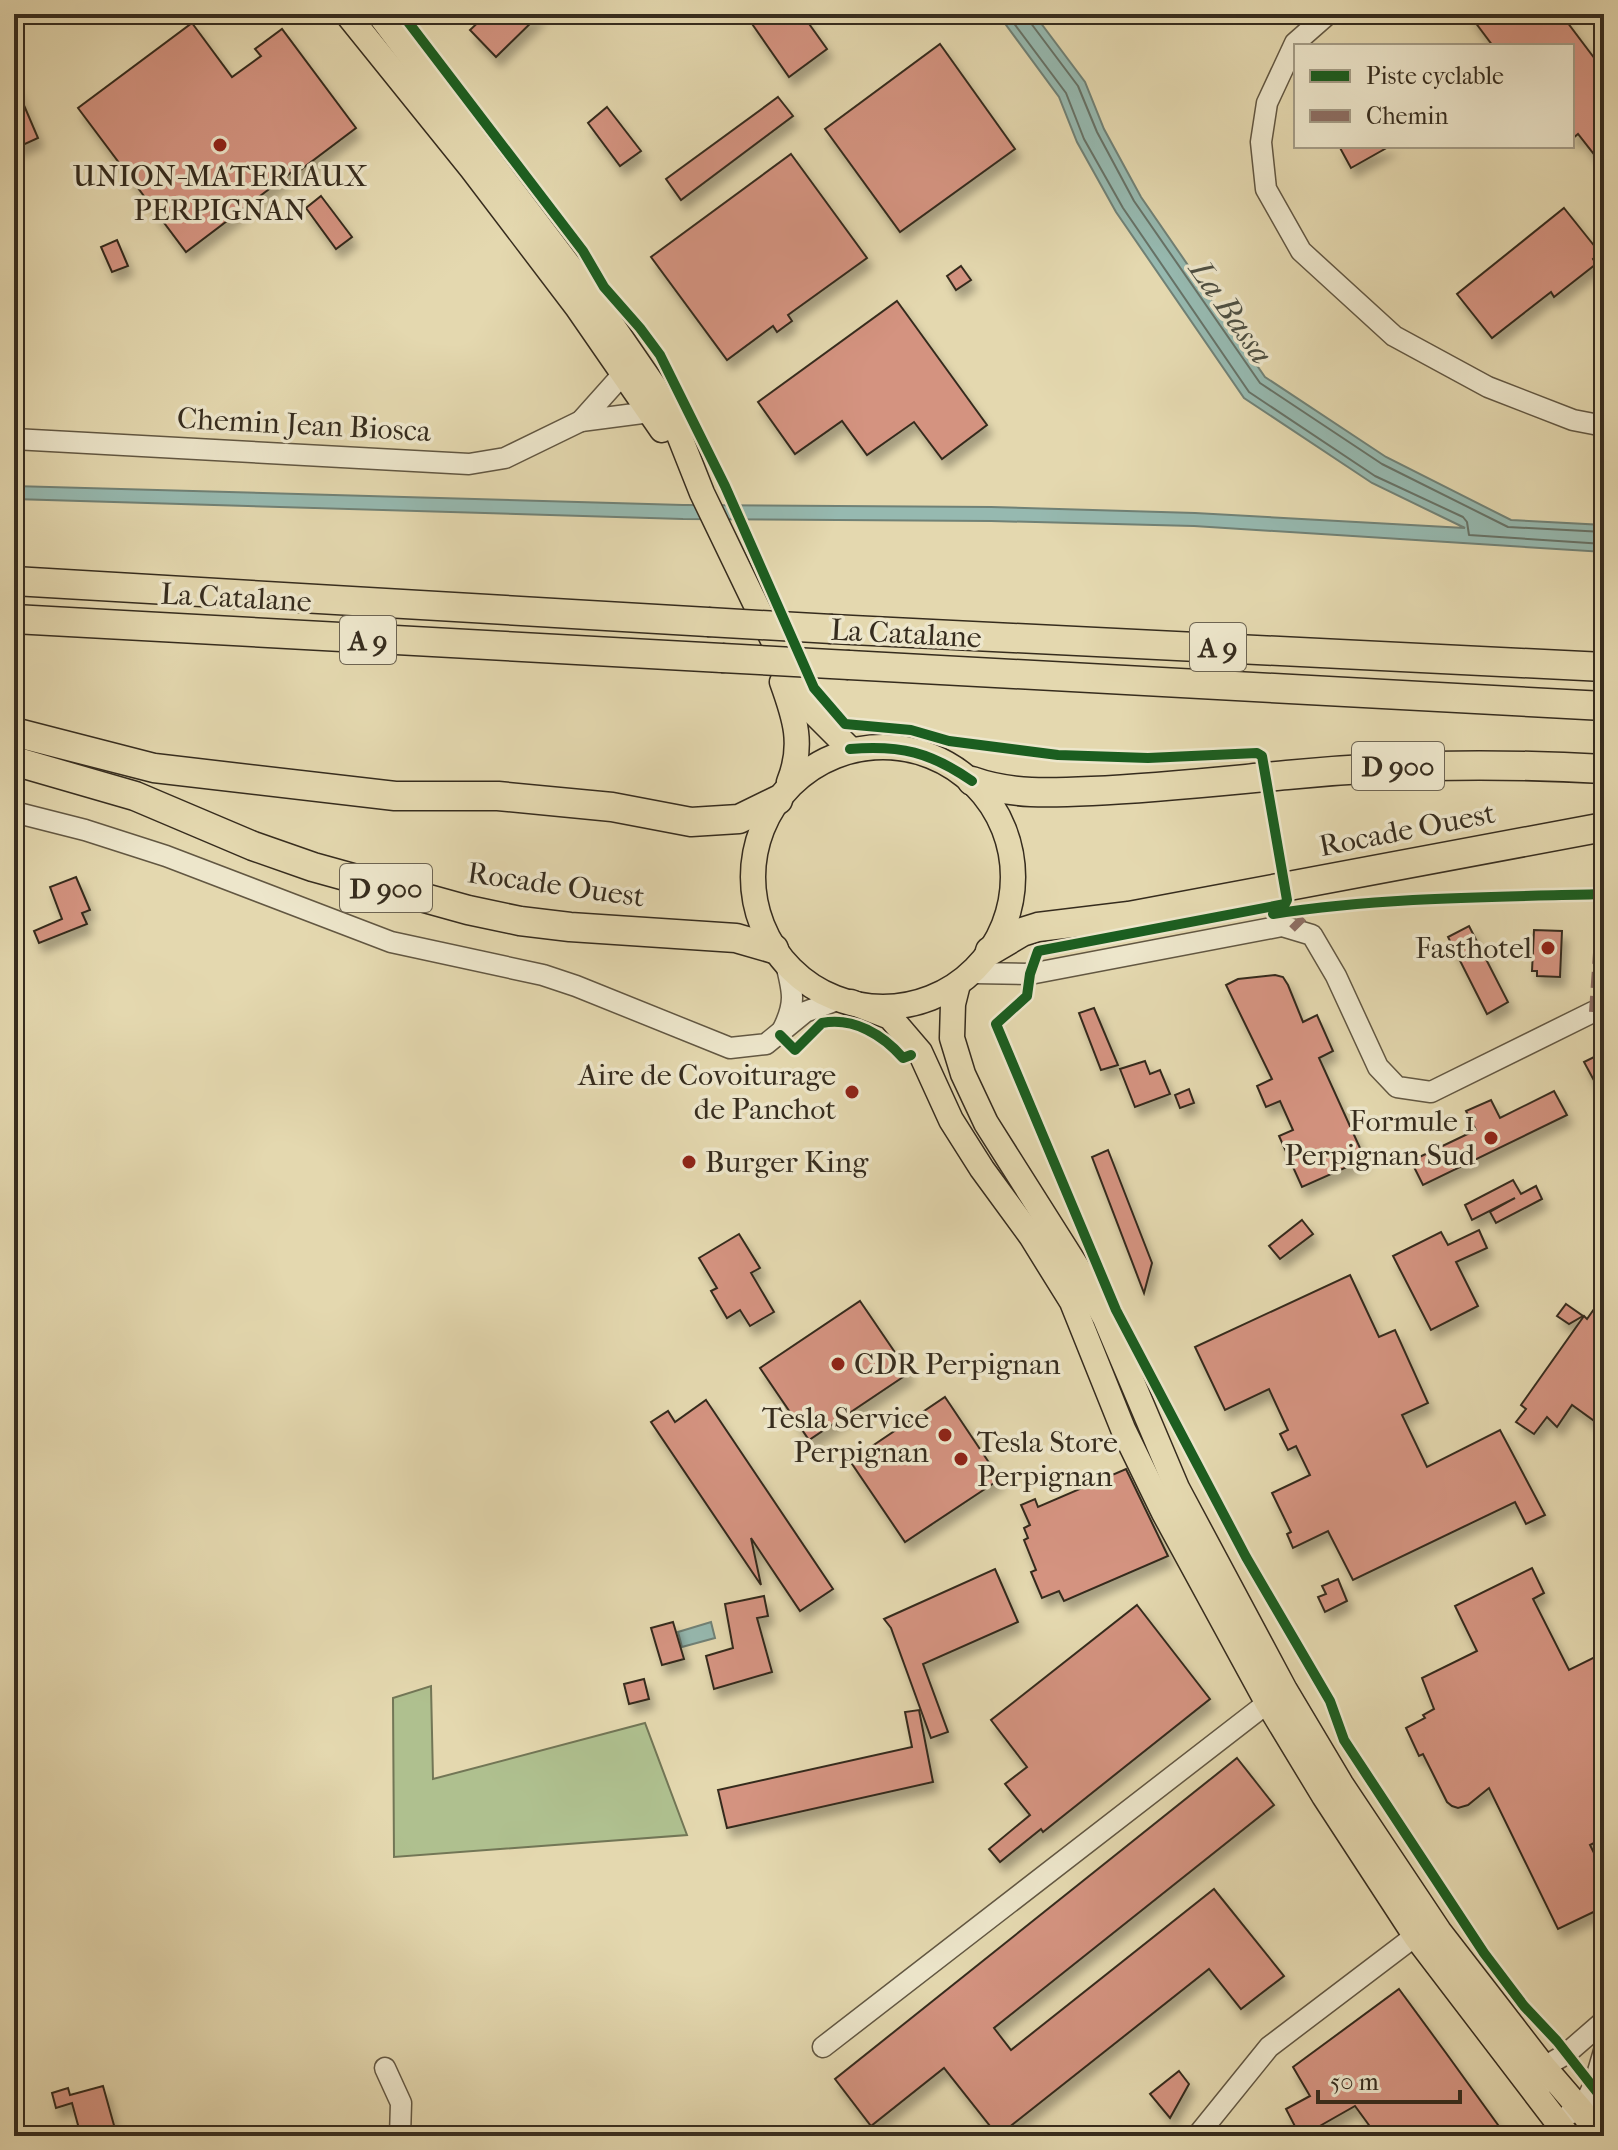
<svg xmlns="http://www.w3.org/2000/svg" width="1618" height="2150" viewBox="0 0 1618 2150" font-family="'IM FELL French Canon',serif">
<defs>
<filter id="shadow"><feDropShadow dx="5" dy="9" stdDeviation="4" flood-color="#0004"/></filter>
</defs>
<rect width="100%" height="100%" fill="#e4d8af"/>
<filter id="stains"><feTurbulence type="fractalNoise" baseFrequency=".0025" numOctaves="4"/><feColorMatrix values="0 0 0 0 .2 0 0 0 0 .09 0 0 0 0 .02 0 0 0 .5 -.17"/></filter>
<radialGradient id="worn" r=".72"><stop offset=".6" stop-color="#630" stop-opacity="0"/><stop offset="1" stop-color="#630" stop-opacity=".3"/></radialGradient>
<polygon fill="#afc08f" stroke="#727656" stroke-width="2" points="431,1686 433,1779 645,1723 687,1835 394,1857 393,1698"/>
<g fill="#96b9b0" stroke="#708176" stroke-width="2">
<polygon points="998,14 1034,14 1085,82 1104,129 1141,197 1265,377 1386,457 1511,520 1604,525 1604,552 1194,526 991,521 683,519 14,499 14,486 683,505 991,507 1195,513 1465,528 1372,483 1244,398 1116,212 1077,142 1059,97"/>
<polygon points="711,1622 715,1638 682,1647 678,1632"/>
</g>
<g fill="none" stroke-linecap="round" stroke-linejoin="round">
<g stroke="#667267" stroke-width="2">
<polyline points="1007,14 1066,93 1084,139 1123,208 1249,392 1375,476 1463,517 1467,522 1469,535 1604,544"/>
<polyline points="1029,14 1030,22 1078,86 1097,132 1134,201 1260,383 1382,464 1508,527 1604,532"/>
</g>
</g>
<g fill="#d49380" stroke="#362c1e" stroke-width="2" filter="url(#shadow)">
<polygon points="487,14 540,14 496,57 470,30"/>
<polygon points="759,14 802,14 827,49 789,77 750,21"/>
<polygon points="1469,14 1561,14 1604,71 1604,167 1578,134 1572,139 1572,46 1493,46"/>
<polygon points="192,23 232,77 261,56 255,49 282,29 356,128 299,171 297,168 186,252 78,108"/>
<polygon points="940,44 1015,149 900,232 825,129"/>
<polygon points="14,82 38,138 14,149"/>
<polygon points="778,97 793,116 681,200 666,179"/>
<polygon points="607,107 641,151 620,166 588,123"/>
<polygon points="1339,146 1390,146 1351,168"/>
<polygon points="791,154 867,258 788,315 792,321 777,332 773,326 727,360 651,257"/>
<polygon points="321,196 352,237 336,249 306,208"/>
<polygon points="1564,208 1600,253 1593,259 1596,264 1554,297 1551,292 1492,338 1457,294"/>
<polygon points="117,240 128,266 112,272 101,247"/>
<polygon points="961,266 971,280 956,290 947,276"/>
<polygon points="897,301 987,425 942,459 914,422 867,455 842,421 795,454 758,402"/>
<polygon points="76,877 90,910 82,913 87,924 39,943 34,931 62,919 50,887"/>
<polygon points="1469,926 1508,1002 1487,1014 1448,937"/>
<polygon points="1534,930 1562,931 1560,977 1537,976 1537,971 1532,971"/>
<polygon points="1275,975 1283,977 1288,985 1303,1022 1317,1015 1333,1051 1319,1058 1365,1159 1302,1187 1279,1136 1293,1130 1280,1101 1266,1107 1257,1086 1272,1079 1226,985 1238,979"/>
<polygon points="1094,1008 1118,1065 1101,1070 1079,1013"/>
<polygon points="1604,1052 1604,1099 1584,1062"/>
<polygon points="1145,1061 1150,1074 1160,1070 1170,1094 1135,1107 1120,1069"/>
<polygon points="1189,1089 1194,1103 1180,1108 1175,1095"/>
<polygon points="1554,1091 1567,1115 1423,1185 1411,1161 1476,1130 1466,1111 1491,1100 1500,1118"/>
<polygon points="1108,1150 1152,1263 1144,1293 1092,1157"/>
<polygon points="1513,1180 1521,1194 1536,1186 1542,1199 1496,1223 1490,1212 1515,1198 1472,1220 1465,1205"/>
<polygon points="1302,1220 1313,1234 1280,1259 1269,1246"/>
<polygon points="1479,1230 1487,1248 1456,1262 1478,1306 1431,1330 1393,1256 1441,1232 1448,1245"/>
<polygon points="739,1234 760,1268 751,1273 774,1312 750,1326 740,1310 727,1318 711,1291 717,1288 699,1258"/>
<polygon points="1350,1275 1379,1337 1395,1330 1428,1403 1402,1415 1427,1467 1500,1430 1545,1515 1526,1524 1515,1502 1353,1580 1328,1531 1293,1548 1287,1534 1291,1532 1272,1493 1310,1475 1296,1446 1288,1450 1280,1434 1288,1430 1269,1389 1225,1410 1195,1347"/>
<polygon points="1604,1295 1604,1428 1572,1405 1557,1427 1547,1417 1534,1434 1516,1422 1526,1409 1521,1405 1584,1316 1587,1319"/>
<polygon points="860,1301 909,1373 809,1440 760,1368"/>
<polygon points="1566,1304 1583,1316 1569,1324 1557,1316"/>
<polygon points="945,1397 1000,1479 905,1542 850,1461"/>
<polygon points="706,1400 833,1589 800,1611 751,1538 761,1585 651,1422 668,1411 675,1422"/>
<polygon points="1126,1469 1168,1556 1064,1601 1059,1591 1042,1598 1031,1572 1036,1570 1024,1540 1028,1538 1024,1528 1030,1525 1021,1505 1035,1499 1038,1507"/>
<polygon points="1532,1568 1544,1593 1533,1599 1569,1670 1599,1655 1604,1666 1604,1766 1597,1769 1604,1783 1604,1838 1590,1845 1604,1873 1604,1907 1558,1929 1489,1788 1468,1805 1458,1808 1452,1806 1447,1802 1423,1754 1419,1756 1406,1728 1425,1718 1423,1715 1434,1709 1422,1678 1477,1651 1455,1606"/>
<polygon points="995,1569 1018,1622 923,1664 948,1732 931,1738 891,1628 884,1619"/>
<polygon points="1338,1579 1347,1601 1325,1612 1318,1597 1326,1594 1322,1586"/>
<polygon points="764,1596 768,1616 757,1618 772,1672 714,1689 706,1656 733,1648 725,1604"/>
<polygon points="1137,1605 1210,1699 1043,1832 1041,1829 1000,1862 989,1849 1030,1815 1005,1784 1027,1767 991,1720"/>
<polygon points="673,1622 684,1659 662,1665 651,1628"/>
<polygon points="644,1679 649,1699 629,1704 624,1684"/>
<polygon points="919,1710 933,1782 727,1828 718,1790 912,1747 905,1712"/>
<polygon points="1237,1758 1274,1805 994,2028 1011,2050 1214,1889 1284,1976 1241,2009 1209,1969 998,2136 944,2068 871,2126 835,2079"/>
<polygon points="1399,1989 1446,2053 1506,2136 1377,2136 1355,2106 1318,2127 1320,2130 1308,2136 1300,2136 1286,2109 1310,2096 1293,2067"/>
<polygon points="1179,2071 1189,2084 1170,2118 1150,2094"/>
<polygon points="103,2086 117,2136 81,2136 72,2103 56,2108 52,2093 68,2088 70,2095"/>
</g>
<g fill="none" stroke-linecap="round" stroke-linejoin="round">
<defs>
<g id="minor">
<polyline points="1328,14 1295,43 1267,103 1261,142 1266,189 1301,251 1394,336 1488,387 1573,420 1604,426"/>
<polyline points="623,374 581,421 650,412"/>
<polyline points="14,439 469,464 505,458 581,421"/>
<polyline points="14,812 85,830 166,856 391,942 543,975 576,986 730,1048 766,1044 805,1012 840,999"/>
<polyline points="974,973 1030,974 1282,926 1312,935 1336,976 1378,1067 1397,1087 1431,1092 1593,1012 1604,1011"/>
<path d="M783,1029C796,1003 793,992 786,964"/>
<polyline points="823,2047 1279,1694"/>
<polyline points="385,2068 401,2103 400,2136"/>
<polyline points="1547,2082 1544,2067 1566,2054 1604,2021"/>
<polyline points="1569,2114 1581,2110 1594,2085 1604,2051"/>
<polyline points="1197,2136 1269,2047 1427,1927"/>
</g>
<g id="major">
<polyline points="347,14 472,169 577,307 662,430"/>
<polyline points="379,14 592,296 654,386 677,430 702,493 797,690 812,711 850,749"/>
<path d="M782,682C795,718 804,745 789,782"/>
<circle cx="883" cy="877" r="130"/>
<polyline points="958,984 953,1004 952,1038 963,1074 986,1123 1077,1267 1105,1318 1177,1488 1285,1690 1341,1784 1439,1931 1544,2067 1581,2110 1599,2136"/>
<polyline points="851,1002 890,1017 920,1052 951,1120 982,1169 1031,1236 1072,1302 1123,1429 1164,1513 1267,1702 1324,1796 1416,1937 1568,2136"/>
</g>
<g id="highway">
<polyline points="14,581 708,622"/>
<polyline points="14,619 722,658"/>
<polyline points="832,629 1604,667"/>
<polyline points="849,665 1604,706"/>
<polyline points="14,732 154,768 395,796 498,796 612,807 691,822 739,819 778,800"/>
<polyline points="14,761 135,796 253,846 313,867 468,910 520,921 570,927 736,938 774,949"/>
<path d="M972,781C1011,795 1051,793 1092,791C1158,788 1222,781 1287,775C1393,764 1498,763 1604,769"/>
<polyline points="990,951 1022,932 1038,927 1129,916 1604,827"/>
</g>
</defs>
<use href="#minor" stroke="#625742" stroke-width="23"/>
<use href="#major" stroke="#362c1e" stroke-width="27"/>
<use href="#highway" stroke="#362c1e" stroke-width="31"/>
<use href="#minor" stroke="#ede6cb" stroke-width="20"/>
<use href="#major" stroke="#e4d8af" stroke-width="24"/>
<use href="#highway" stroke="#e4d8af" stroke-width="28"/>
<defs>
<g id="highway-bridge">
<polyline points="708,622 832,629"/>
<polyline points="722,658 849,665"/>
</g>
</defs>
<use href="#highway-bridge" stroke="#362c1e" stroke-width="31" stroke-linecap="butt"/>
<use href="#highway-bridge" stroke="#e4d8af" stroke-width="28"/>
<g stroke="#8d6e63" stroke-width="8" stroke-dasharray="16 8" stroke-linecap="butt">
<polyline points="1292,929 1310,911"/>
<polyline points="1593,1012 1601,894"/>
</g>
<defs>
<g id="cycleway">
<polyline points="402,14 583,251 604,287 640,328 660,355 725,486 814,688 845,724 911,730 949,741 1058,755 1148,758 1257,753 1262,756 1287,900 1285,904 1038,951 1030,974 1027,996 996,1024 1116,1310 1246,1557 1330,1701 1344,1740 1484,1953 1524,2006 1557,2041 1604,2101"/>
<path d="M850,749C901,745 930,752 972,781"/>
<path d="M1273,914C1382,897 1494,897 1604,894"/>
<path d="M780,1035L795,1050L822,1023C854,1017 883,1035 903,1058L911,1055"/>
</g>
</defs>
<use href="#cycleway" stroke="#ede6cb" stroke-width="15"/>
<use href="#cycleway" stroke="#1b5e20" stroke-width="10"/>
</g>
<g fill="#8f2418" stroke="#ede6cb" stroke-width="3">
<circle cx="220" cy="145" r="8"/>
<circle cx="1548" cy="948" r="8"/>
<circle cx="852" cy="1092" r="8"/>
<circle cx="1491" cy="1138" r="8"/>
<circle cx="689" cy="1162" r="8"/>
<circle cx="838" cy="1364" r="8"/>
<circle cx="945" cy="1435" r="8"/>
<circle cx="961" cy="1459" r="8"/>
</g>
<g text-anchor="middle" dominant-baseline="central" stroke-width="7" stroke-linejoin="round" paint-order="stroke">
<g fill="#ede6cb" stroke="#6d6452" stroke-width="2">
<rect x="340" y="616" width="56" height="48" rx="6"/>
<rect x="1190" y="623" width="56" height="48" rx="6"/>
<rect x="1352" y="742" width="92" height="48" rx="6"/>
<rect x="340" y="864" width="92" height="48" rx="6"/>
</g>
<g font-size="28" font-weight="bold" fill="#362c1e">
<text x="368" y="640">A 9</text>
<text x="1218" y="647">A 9</text>
<text x="1398" y="766">D 900</text>
<text x="386" y="888">D 900</text>
</g>
<g font-size="30" fill="#362c1e" stroke="#ede6cb" text-anchor="end">
<text x="220" y="176" text-anchor="middle">UNION-MATERIAUX<tspan x="220" dy="34">PERPIGNAN</tspan></text>
<text x="1532" y="948">Fasthotel</text>
<text x="836" y="1075">Aire de Covoiturage<tspan x="836" dy="34">de Panchot</tspan></text>
<text x="1475" y="1121">Formule 1<tspan x="1475" dy="34">Perpignan Sud</tspan></text>
<text x="705" y="1162" text-anchor="start">Burger King</text>
<text x="854" y="1364" text-anchor="start">CDR Perpignan</text>
<text x="929" y="1418">Tesla Service<tspan x="929" dy="34">Perpignan</tspan></text>
<text x="977" y="1442" text-anchor="start">Tesla Store<tspan x="977" dy="34">Perpignan</tspan></text>
</g>
<g font-size="30" fill="#362c1e" stroke="#ede6cb">
<text transform="translate(304 425) rotate(3)">Chemin Jean Biosca</text>
<text transform="translate(236 598) rotate(3)">La Catalane</text>
<text transform="translate(906 634) rotate(3)">La Catalane</text>
<text transform="translate(1407 830) rotate(-11)">Rocade Ouest</text>
<text transform="translate(556 885) rotate(8)">Rocade Ouest</text>
</g>
<g font-size="32" font-style="italic" fill="#4e4f42" stroke="#ede6cb">
<text transform="translate(1231 312) rotate(55)">La Bassa</text>
</g>
</g>
<rect width="1618" height="2150" fill="none" stroke="#e4d8af" stroke-width="48"/>
<rect x="16" y="16" width="1586" height="2118" fill="none" stroke="#362c1e" stroke-width="4"/>
<rect x="24" y="24" width="1570" height="2102" fill="none" stroke="#362c1e" stroke-width="2"/>
<rect x="1294" y="44" width="280" height="104" fill="#ede6cb" stroke="#a49c86" stroke-width="2"/>
<rect x="1310" y="70" width="40" height="12" fill="#1b5e20" stroke="#a49c86" stroke-width="2"/>
<text x="1366" y="84" font-size="24" fill="#362c1e">Piste cyclable</text>
<rect x="1310" y="110" width="40" height="12" fill="#8d6e63" stroke="#a49c86" stroke-width="2"/>
<text x="1366" y="124" font-size="24" fill="#362c1e">Chemin</text>
<path d="M1318 2090v12h142v-12" fill="none" stroke="#362c1e" stroke-width="4"/>
<text x="1330" y="2090" font-size="24" fill="#362c1e" stroke="#ede6cb" stroke-width="6" paint-order="stroke">50 m</text>
<rect width="100%" height="100%" filter="url(#stains)"/>
<rect width="100%" height="100%" fill="url(#worn)"/>
</svg>
